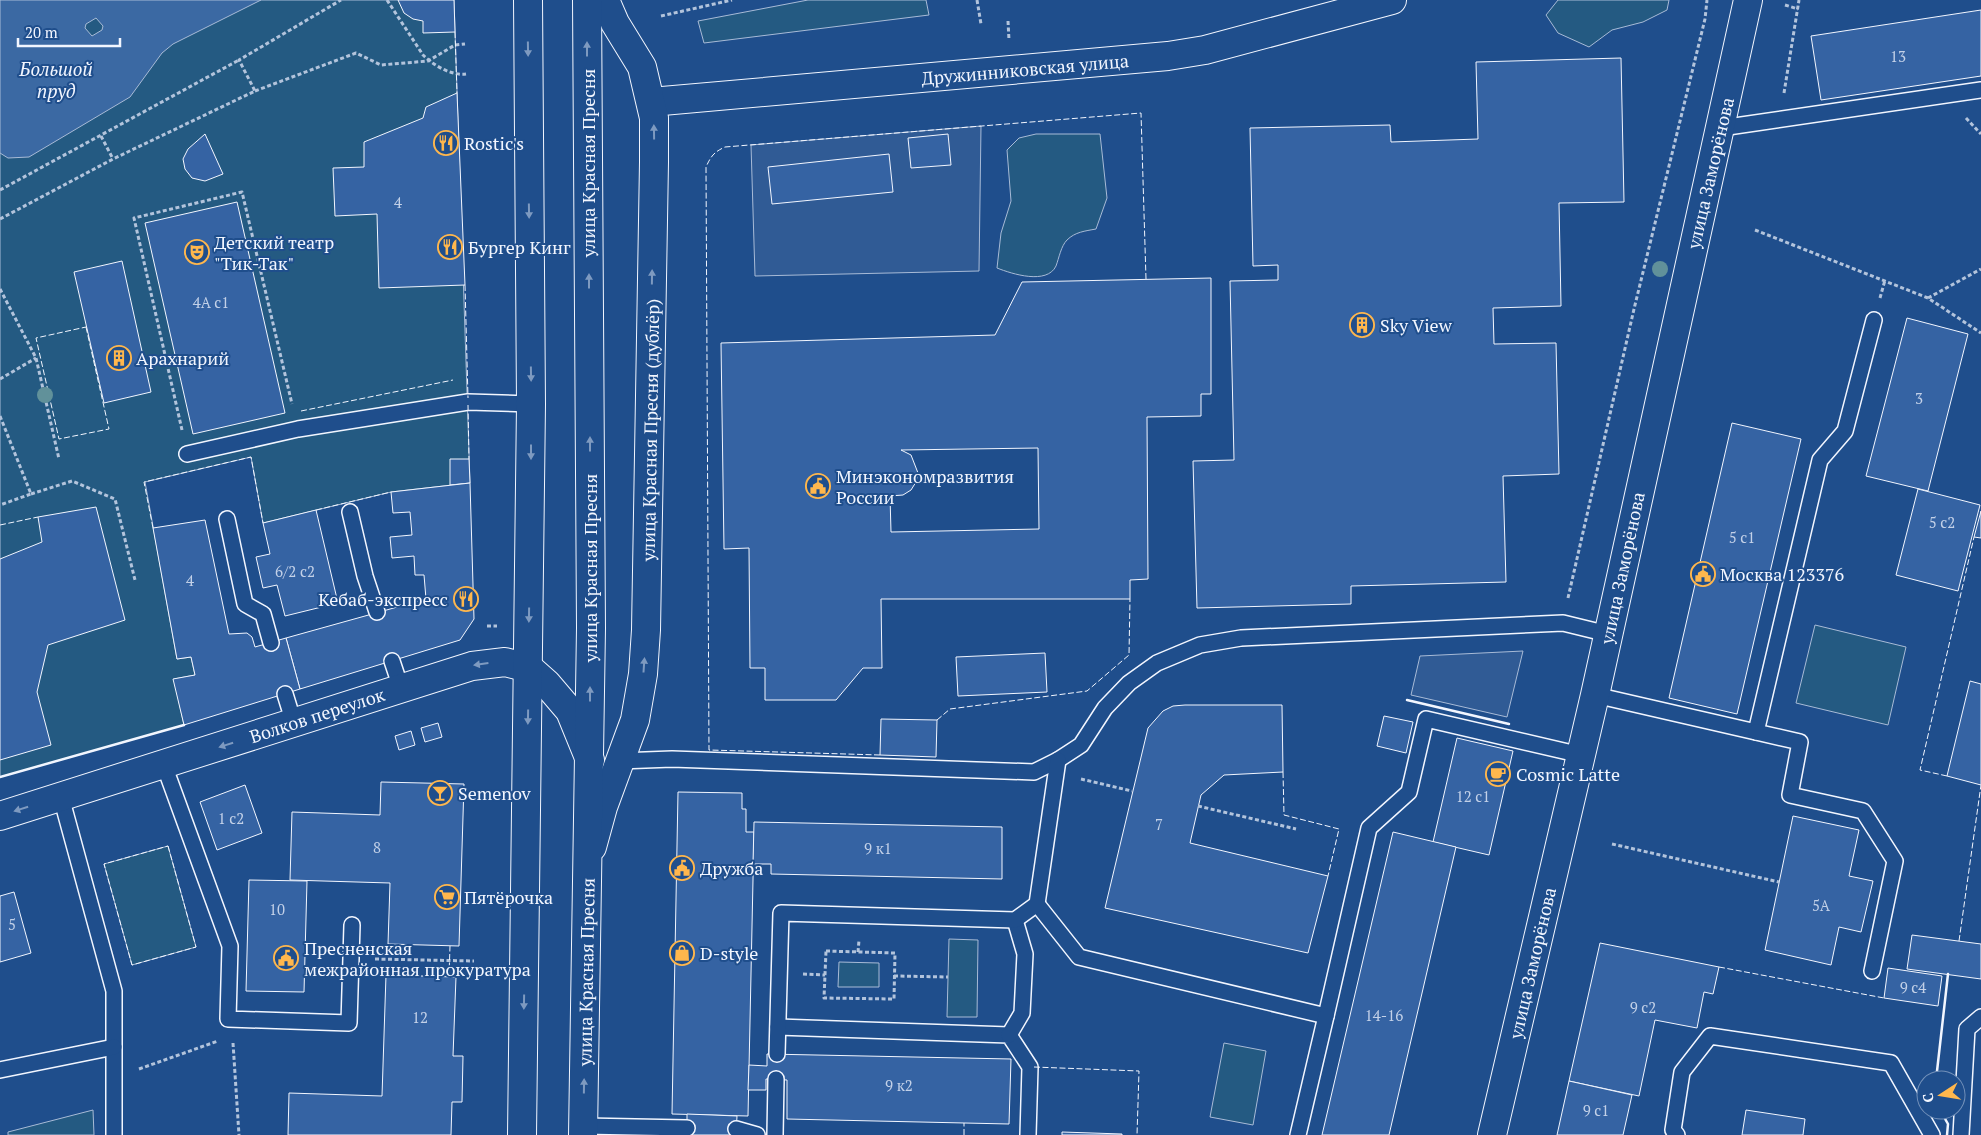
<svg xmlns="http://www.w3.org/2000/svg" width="1981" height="1135" viewBox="0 0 1981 1135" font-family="'PT Serif',serif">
<rect width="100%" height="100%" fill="#1f4e8c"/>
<g fill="#245a82" stroke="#a8bbd7">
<polygon points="0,0 454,0 470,483 391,492 263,523 251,457 145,482 177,659 191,657 195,675 174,679 184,725 0,777"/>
<polygon points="808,0 926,0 929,15 704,43 698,21"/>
<polygon points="1558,0 1669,0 1667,10 1643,22 1612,30 1589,47 1558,33 1546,15"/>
<path d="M1036,134H1100L1107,198L1096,229C1085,231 1075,232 1067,240C1061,246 1059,258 1056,266C1047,285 1012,274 997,268L1001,233L1011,201L1007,150L1019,138Z"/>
<polygon points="1815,625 1906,647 1888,725 1796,703"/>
<polygon points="168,846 196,947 132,965 104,864"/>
<polygon points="949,939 978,940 977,1017 947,1017"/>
<polygon points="839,962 879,963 879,987 838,987"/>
<polygon points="1224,1043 1266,1051 1253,1125 1210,1117"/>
<polygon points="93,1110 94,1135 8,1135 8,1132"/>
</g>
<g fill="#305b95" stroke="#a8bbd7">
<polygon points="981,126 979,271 755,276 751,145"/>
<polygon points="1523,651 1507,717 1411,695 1420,656"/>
</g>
<path fill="#3b69a3" stroke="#a8bbd7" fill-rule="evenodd" d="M0,0H261L173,44L162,53L130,97L29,157L8,158L0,153ZM96,18L103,26L102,30L92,36L85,28L86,24Z"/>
<g fill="#3563a3" stroke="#f2f6ff" fill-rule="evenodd">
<polygon points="398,0 454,0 455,32 423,33 423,21 413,19 404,13"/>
<polygon points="1981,10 1981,76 1821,100 1811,36"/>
<polygon points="1621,58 1624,202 1559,203 1561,306 1493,308 1494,344 1556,343 1559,474 1503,476 1506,582 1351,586 1351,604 1197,608 1193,461 1234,460 1230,281 1278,280 1278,265 1253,266 1250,128 1390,125 1391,142 1478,139 1476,62"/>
<polygon points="457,93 465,285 379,288 377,214 335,216 333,168 364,167 364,142 423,118 426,107"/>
<polygon points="205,134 223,174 205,181 192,178 185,169 183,159 188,149"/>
<polygon points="948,134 951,165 911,168 908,138"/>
<polygon points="889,154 893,192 772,204 768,167"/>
<polygon points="237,202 285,413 193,434 145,223"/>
<polygon points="122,261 151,392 104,403 74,272"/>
<path d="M1211,278V394H1201V416L1147,417L1148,579L1130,580V599H881L882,668H863L836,700H765V668H750L749,548L724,549L721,343L995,335L1022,282ZM1038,448L1039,529L891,532L890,496L903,495L911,490L916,482L918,473L911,455L901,450Z"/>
<polygon points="1907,318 1968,334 1928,491 1866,476"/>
<polygon points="1732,423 1801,439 1737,714 1669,698"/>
<polygon points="450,459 469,459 470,483 450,485"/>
<polygon points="470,483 474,619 460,640 300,689 286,638 426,599 424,575 415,575 414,556 392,558 390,537 412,535 410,512 393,513 391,492"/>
<polygon points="1918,489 1980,505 1958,591 1896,575"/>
<polygon points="96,507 125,620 48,645 37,692 51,745 0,760 0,559 42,542 38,517"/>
<polygon points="316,510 338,603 285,616 277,585 263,588 256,557 270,554 263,523"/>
<polygon points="1981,511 1981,538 1974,537"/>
<polygon points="205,520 229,634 247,633 252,637 255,647 286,638 300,689 184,725 173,679 195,675 191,657 177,659 153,528"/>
<polygon points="1045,653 1047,692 958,696 956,657"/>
<polygon points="1970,681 1981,684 1981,785 1947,776"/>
<polygon points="1185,705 1282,705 1283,772 1224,775 1201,795 1190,843 1328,876 1308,953 1105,908 1148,728 1163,711 1173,706"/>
<polygon points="1384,716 1413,722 1406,753 1377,746"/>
<polygon points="881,719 937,720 936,757 880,755"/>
<polygon points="438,723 442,737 425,742 421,728"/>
<polygon points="411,731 415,745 399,750 395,736"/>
<polygon points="1457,738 1513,751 1489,855 1433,842"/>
<polygon points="381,782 464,784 459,946 388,944 390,883 290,880 292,812 380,815"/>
<polygon points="245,785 262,833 217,850 200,802"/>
<polygon points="678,792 742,793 742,809 746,809 746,832 754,832 748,1116 672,1114"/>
<polygon points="1793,816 1859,830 1849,876 1873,881 1861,932 1839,927 1831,965 1765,950"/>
<polygon points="754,822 1002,827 1002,879 771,874 771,864 753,864"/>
<polygon points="1393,832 1456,847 1389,1135 1322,1135"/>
<polygon points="249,880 307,881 304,992 246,991"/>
<polygon points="14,892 31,953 0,962 0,896"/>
<polygon points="1912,935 1981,944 1981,979 1907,969"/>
<polygon points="1600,943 1719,967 1713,994 1704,992 1697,1028 1655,1020 1639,1096 1569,1081"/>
<polygon points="1888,968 1942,976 1938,1006 1884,998"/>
<polygon points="386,975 456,977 453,1056 463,1056 462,1102 452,1102 451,1135 288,1135 289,1093 382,1096"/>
<polygon points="767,1054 1011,1059 1009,1124 787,1119 787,1080 766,1079 766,1090 748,1090 749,1065 767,1066"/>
<polygon points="1569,1081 1632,1095 1623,1135 1557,1135"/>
<polygon points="1746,1110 1805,1119 1803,1135 1742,1135"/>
<polygon points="687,1114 737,1116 736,1135 687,1135"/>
<polygon points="1062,1132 1122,1134 1122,1135 1062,1135"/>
</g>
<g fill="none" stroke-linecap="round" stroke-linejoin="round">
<defs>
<g id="lane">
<polyline points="1721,128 1981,90"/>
<polyline points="187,454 298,429 468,402 531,404"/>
<polyline points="350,512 365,576 377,612"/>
<polyline points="227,519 245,604 263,614 271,643"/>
<polyline points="392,661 401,688"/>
<polyline points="285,694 294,723"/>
<polyline points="1595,695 1756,732 1820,460 1845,431 1874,320"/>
<polyline points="1756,732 1800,742 1790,795 1863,811 1895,861 1872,971"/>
<polyline points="619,761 672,759 1034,772 1058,760 1081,745 1105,708 1129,683 1157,663 1200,645 1241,638 1563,623 1608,634"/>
<polyline points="164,765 230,946 228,1019 349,1023 352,925"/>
<polyline points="61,797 114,991 114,1135"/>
<polyline points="1037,904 1079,957 1326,1016 1369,828 1409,792 1426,719 1581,755"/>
<polyline points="778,1027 1009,1035 1030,1067 1028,1135"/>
<polyline points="1009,1035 1022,1013 1025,954 1015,920"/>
<polyline points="777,1054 781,913 1015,920 1037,904 1058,760"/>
<polyline points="0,1070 114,1047"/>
<polyline points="584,1126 687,1128"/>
<polyline points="736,1129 757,1135"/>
<polyline points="775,1135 776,1079"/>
<polyline points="1298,1135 1326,1016"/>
<polyline points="1677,1135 1673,1130 1682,1072 1710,1036 1891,1063 1932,1135"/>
<polyline points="1961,1135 1967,1029 1981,1017"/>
</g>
<g id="street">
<polyline points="651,102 1168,56 1205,50 1392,0"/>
<polyline points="0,816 472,666 505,662 529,668 547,684 570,711 590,760"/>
<polyline points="592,847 603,807 635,720 643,674 646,630 654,162 654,118 642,67 615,23 605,0"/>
</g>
<polyline id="secondary" points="1492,1135 1595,695 1748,0"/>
<g id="primary">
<polyline points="522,1135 531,404 528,0"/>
<polyline points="583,1135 591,628 587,0"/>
</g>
</defs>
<use href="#lane" stroke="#f2f6ff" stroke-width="18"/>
<use href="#street" stroke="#f2f6ff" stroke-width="30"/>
<use href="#secondary" stroke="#f2f6ff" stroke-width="30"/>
<use href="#primary" stroke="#f2f6ff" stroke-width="30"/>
<g stroke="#b3c4dc" stroke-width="3" stroke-dasharray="4 2.5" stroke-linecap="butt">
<path d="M387,0L423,55C433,65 451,76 466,74"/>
<polyline points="977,0 981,24"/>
<polyline points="1785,5 1798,9"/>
<polyline points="661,16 732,0"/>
<polyline points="1008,21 1009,40"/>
<polyline points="255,91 356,53 381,65 428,61 455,45 465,44"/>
<polyline points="1784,93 1799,0"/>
<polyline points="1966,118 1981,134"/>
<polyline points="101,136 113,159"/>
<polyline points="0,190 239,60"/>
<polyline points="0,219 113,159 255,91 239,60 341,0"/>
<polyline points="1755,230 1928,298 1981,333"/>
<polyline points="0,289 36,358 59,459"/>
<polyline points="1880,298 1885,280"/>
<polyline points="1928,298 1981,269"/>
<polyline points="0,379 36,358"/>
<polyline points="0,416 31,494 0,505"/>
<polyline points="182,430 134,218 242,192 292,404"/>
<polyline points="31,494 72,481 115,499 135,580"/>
<polyline points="1568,598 1634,309 1705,19 1707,0"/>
<polyline points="487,626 497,626"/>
<polyline points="1081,779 1132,791"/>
<polyline points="1198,806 1296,829"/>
<polyline points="1612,844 1779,882"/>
<polygon points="826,951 895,953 894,999 824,998"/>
<polyline points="858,952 859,940"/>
<polyline points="375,959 474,961"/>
<polyline points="803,974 825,975"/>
<polyline points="894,976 948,977"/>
<polyline points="233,1043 239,1135"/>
<polyline points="139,1069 218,1041"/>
</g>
<use href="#lane" stroke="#1f4e8c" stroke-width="15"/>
<use href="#street" stroke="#1f4e8c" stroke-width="28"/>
<use href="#secondary" stroke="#1f4e8c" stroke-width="28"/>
<use href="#primary" stroke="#1f4e8c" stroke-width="28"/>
<g stroke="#f2f6ff" stroke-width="1" stroke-dasharray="6 2.5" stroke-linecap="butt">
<polyline points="455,32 457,93"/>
<polyline points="465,285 468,398"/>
<polygon points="86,327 109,429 59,439 36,338"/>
<polyline points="468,405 469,459"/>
<polyline points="301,411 453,380"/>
<polyline points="316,510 391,492"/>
<polyline points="0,525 38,517"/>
<polyline points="153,528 144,482 251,457 263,523"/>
<polyline points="937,720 950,709 1087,691 1129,655 1130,599"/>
<path d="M880,755L709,750L706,167C711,156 714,152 725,147L1141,113L1146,279"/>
<polyline points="1283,772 1284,815 1339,829 1328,876"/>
<polyline points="1947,776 1920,770 1974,537"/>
<polygon points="168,846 196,947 132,965 104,864"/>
<polyline points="1959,941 1981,785"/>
<polyline points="1719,967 1884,998"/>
<polyline points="449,977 450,946"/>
<polyline points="1034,1067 1139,1071 1137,1135"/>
<polyline points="964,1135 964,1123"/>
</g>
<g stroke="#f2f6ff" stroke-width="2.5">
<polyline points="1407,700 1509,724"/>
<polyline points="0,777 184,725"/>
<polyline points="1936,1080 1948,974"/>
<polyline points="1940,1110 1948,1124 1947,1135"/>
</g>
</g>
<g fill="#61919a">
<circle cx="1660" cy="269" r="8"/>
<circle cx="45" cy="395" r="8"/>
</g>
<defs><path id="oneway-solid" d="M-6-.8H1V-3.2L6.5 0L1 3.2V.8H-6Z" transform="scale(1.25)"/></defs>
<g fill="#7e9ac0">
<use href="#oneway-solid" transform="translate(528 49) rotate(89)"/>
<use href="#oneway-solid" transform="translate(587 49) rotate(-90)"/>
<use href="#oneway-solid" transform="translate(654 132) rotate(-91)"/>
<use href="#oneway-solid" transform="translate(529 211) rotate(89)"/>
<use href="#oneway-solid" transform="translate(652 277) rotate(-89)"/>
<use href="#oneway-solid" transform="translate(589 281) rotate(-90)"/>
<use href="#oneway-solid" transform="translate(531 374) rotate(89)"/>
<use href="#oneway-solid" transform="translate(590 444) rotate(-90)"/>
<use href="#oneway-solid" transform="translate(531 452) rotate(90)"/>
<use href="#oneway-solid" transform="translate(529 615) rotate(91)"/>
<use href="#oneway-solid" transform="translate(481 664) rotate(172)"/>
<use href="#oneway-solid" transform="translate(644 665) rotate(-86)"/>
<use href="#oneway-solid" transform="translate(590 694) rotate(-90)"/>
<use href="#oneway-solid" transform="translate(528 717) rotate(91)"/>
<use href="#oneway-solid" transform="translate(226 745) rotate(162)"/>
<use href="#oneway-solid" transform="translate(21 809) rotate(162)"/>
<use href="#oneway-solid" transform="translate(524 1002) rotate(91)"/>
<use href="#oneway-solid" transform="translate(584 1086) rotate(-89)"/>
</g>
<defs>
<symbol id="restaurant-ring" viewBox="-11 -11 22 22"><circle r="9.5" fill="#1f4e8c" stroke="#ffb74d" stroke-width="1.5"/><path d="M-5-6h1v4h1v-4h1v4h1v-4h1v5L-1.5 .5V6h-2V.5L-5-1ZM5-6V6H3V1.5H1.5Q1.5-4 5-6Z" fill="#ffb74d"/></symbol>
<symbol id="theatre-ring" viewBox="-11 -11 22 22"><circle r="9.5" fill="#1f4e8c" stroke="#ffb74d" stroke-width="1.5"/><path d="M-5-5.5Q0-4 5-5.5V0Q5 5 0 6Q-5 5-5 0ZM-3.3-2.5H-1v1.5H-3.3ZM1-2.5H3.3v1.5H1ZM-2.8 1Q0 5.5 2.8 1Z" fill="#ffb74d"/></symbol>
<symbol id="building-ring" viewBox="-11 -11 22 22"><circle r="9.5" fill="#1f4e8c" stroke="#ffb74d" stroke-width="1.5"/><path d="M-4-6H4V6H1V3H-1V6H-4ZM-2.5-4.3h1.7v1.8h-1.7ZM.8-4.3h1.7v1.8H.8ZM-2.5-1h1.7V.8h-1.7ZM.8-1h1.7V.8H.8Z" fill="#ffb74d"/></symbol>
<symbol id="civic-ring" viewBox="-11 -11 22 22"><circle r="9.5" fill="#1f4e8c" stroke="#ffb74d" stroke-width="1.5"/><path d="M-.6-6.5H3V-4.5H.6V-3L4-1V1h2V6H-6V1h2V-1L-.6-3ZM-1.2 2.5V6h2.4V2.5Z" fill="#ffb74d"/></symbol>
<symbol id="cafe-ring" viewBox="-11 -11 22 22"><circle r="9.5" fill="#1f4e8c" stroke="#ffb74d" stroke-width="1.5"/><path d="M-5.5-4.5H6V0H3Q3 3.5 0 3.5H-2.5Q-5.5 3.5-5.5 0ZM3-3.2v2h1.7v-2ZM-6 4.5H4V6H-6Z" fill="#ffb74d"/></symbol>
<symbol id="bar-ring" viewBox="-11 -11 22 22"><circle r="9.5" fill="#1f4e8c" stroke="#ffb74d" stroke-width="1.5"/><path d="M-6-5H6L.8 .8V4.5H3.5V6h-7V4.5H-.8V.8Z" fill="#ffb74d"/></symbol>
<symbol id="supermarket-ring" viewBox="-11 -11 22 22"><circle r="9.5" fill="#1f4e8c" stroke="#ffb74d" stroke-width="1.5"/><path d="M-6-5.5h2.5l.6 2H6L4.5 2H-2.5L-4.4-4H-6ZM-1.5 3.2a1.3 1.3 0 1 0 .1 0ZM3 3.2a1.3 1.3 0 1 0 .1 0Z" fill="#ffb74d"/></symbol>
<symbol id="shop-ring" viewBox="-11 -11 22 22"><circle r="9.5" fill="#1f4e8c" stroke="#ffb74d" stroke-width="1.5"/><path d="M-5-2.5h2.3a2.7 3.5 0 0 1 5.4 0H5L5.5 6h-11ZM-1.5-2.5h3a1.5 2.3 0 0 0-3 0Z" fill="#ffb74d"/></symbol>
</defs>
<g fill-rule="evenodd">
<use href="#restaurant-ring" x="432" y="129" width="28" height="28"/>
<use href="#restaurant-ring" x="436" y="233" width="28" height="28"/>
<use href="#theatre-ring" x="183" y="238" width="28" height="28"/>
<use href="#building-ring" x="1348" y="311" width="28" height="28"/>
<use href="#building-ring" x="105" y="344" width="28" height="28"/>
<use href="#civic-ring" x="804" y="472" width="28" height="28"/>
<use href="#civic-ring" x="1689" y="560" width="28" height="28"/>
<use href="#restaurant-ring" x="452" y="585" width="28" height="28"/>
<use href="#cafe-ring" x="1484" y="760" width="28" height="28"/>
<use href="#bar-ring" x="426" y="779" width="28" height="28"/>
<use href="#civic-ring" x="668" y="854" width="28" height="28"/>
<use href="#supermarket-ring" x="433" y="883" width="28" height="28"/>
<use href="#shop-ring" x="668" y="939" width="28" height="28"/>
<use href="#civic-ring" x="272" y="944" width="28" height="28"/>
</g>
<g text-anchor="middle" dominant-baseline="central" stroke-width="4" stroke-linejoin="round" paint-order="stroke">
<g font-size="15" fill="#c3d1e8">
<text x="1898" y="56">13</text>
<text x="398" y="202">4</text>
<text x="211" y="302">4А с1</text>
<text x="1919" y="398">3</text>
<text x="1942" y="522">5 с2</text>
<text x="1742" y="537">5 с1</text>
<text x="295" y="571">6/2 с2</text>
<text x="190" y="580">4</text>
<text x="1473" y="796">12 с1</text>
<text x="231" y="818">1 с2</text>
<text x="1159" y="824">7</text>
<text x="377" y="847">8</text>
<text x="878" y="848">9 к1</text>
<text x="1821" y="905">5А</text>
<text x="277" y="909">10</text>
<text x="12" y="924">5</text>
<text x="1913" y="987">9 с4</text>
<text x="1643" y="1007">9 с2</text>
<text x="1384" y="1015">14-16</text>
<text x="420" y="1017">12</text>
<text x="899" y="1085">9 к2</text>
<text x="1596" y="1110">9 с1</text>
</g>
<g font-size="18" fill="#f2f6ff" stroke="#1f4e8c">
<text transform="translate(1025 69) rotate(-5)">Дружинниковская улица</text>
<text transform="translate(588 163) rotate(-90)">улица Красная Пресня</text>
<text transform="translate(1710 173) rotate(-77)">улица Заморёнова</text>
<text transform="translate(650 430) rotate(-89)">улица Красная Пресня (дублёр)</text>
<text transform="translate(590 568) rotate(-90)">улица Красная Пресня</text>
<text transform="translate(1622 568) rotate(-78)">улица Заморёнова</text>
<text transform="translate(317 715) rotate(-18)">Волков переулок</text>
<text transform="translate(1532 963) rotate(-77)">улица Заморёнова</text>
<text transform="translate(586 972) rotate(-89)">улица Красная Пресня</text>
</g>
<g font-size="18" fill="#f2f6ff" stroke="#1f4e8c" text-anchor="start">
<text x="464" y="143">Rostic's</text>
<text x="214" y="242">Детский театр<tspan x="214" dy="21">"Тик-Так"</tspan></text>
<text x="468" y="247">Бургер Кинг</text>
<text x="1380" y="325">Sky View</text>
<text x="136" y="358">Арахнарий</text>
<text x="836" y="476">Минэкономразвития<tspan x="836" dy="21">России</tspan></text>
<text x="1720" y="574">Москва 123376</text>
<text x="448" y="599" text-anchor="end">Кебаб-экспресс</text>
<text x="1516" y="774">Cosmic Latte</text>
<text x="458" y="793">Semenov</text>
<text x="700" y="868">Дружба</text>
<text x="464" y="897">Пятёрочка</text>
<text x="304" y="948">Пресненская<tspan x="304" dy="21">межрайонная прокуратура</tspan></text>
<text x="700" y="953">D-style</text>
</g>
<g font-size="19" font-style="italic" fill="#f2f6ff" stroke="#1f4e8c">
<text x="56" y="68">Большой<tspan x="56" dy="22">пруд</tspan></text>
</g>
</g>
<g transform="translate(1941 1095) rotate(258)"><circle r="24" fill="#1f4e8c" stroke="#7391ba"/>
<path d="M0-4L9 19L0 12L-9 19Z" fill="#ffb74d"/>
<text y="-8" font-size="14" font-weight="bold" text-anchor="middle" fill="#f2f6ff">С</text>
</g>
<path d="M18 38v8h102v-8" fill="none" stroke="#f2f6ff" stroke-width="2.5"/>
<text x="25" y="38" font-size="15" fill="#f2f6ff" stroke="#1f4e8c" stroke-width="4" paint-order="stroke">20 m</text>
</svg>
